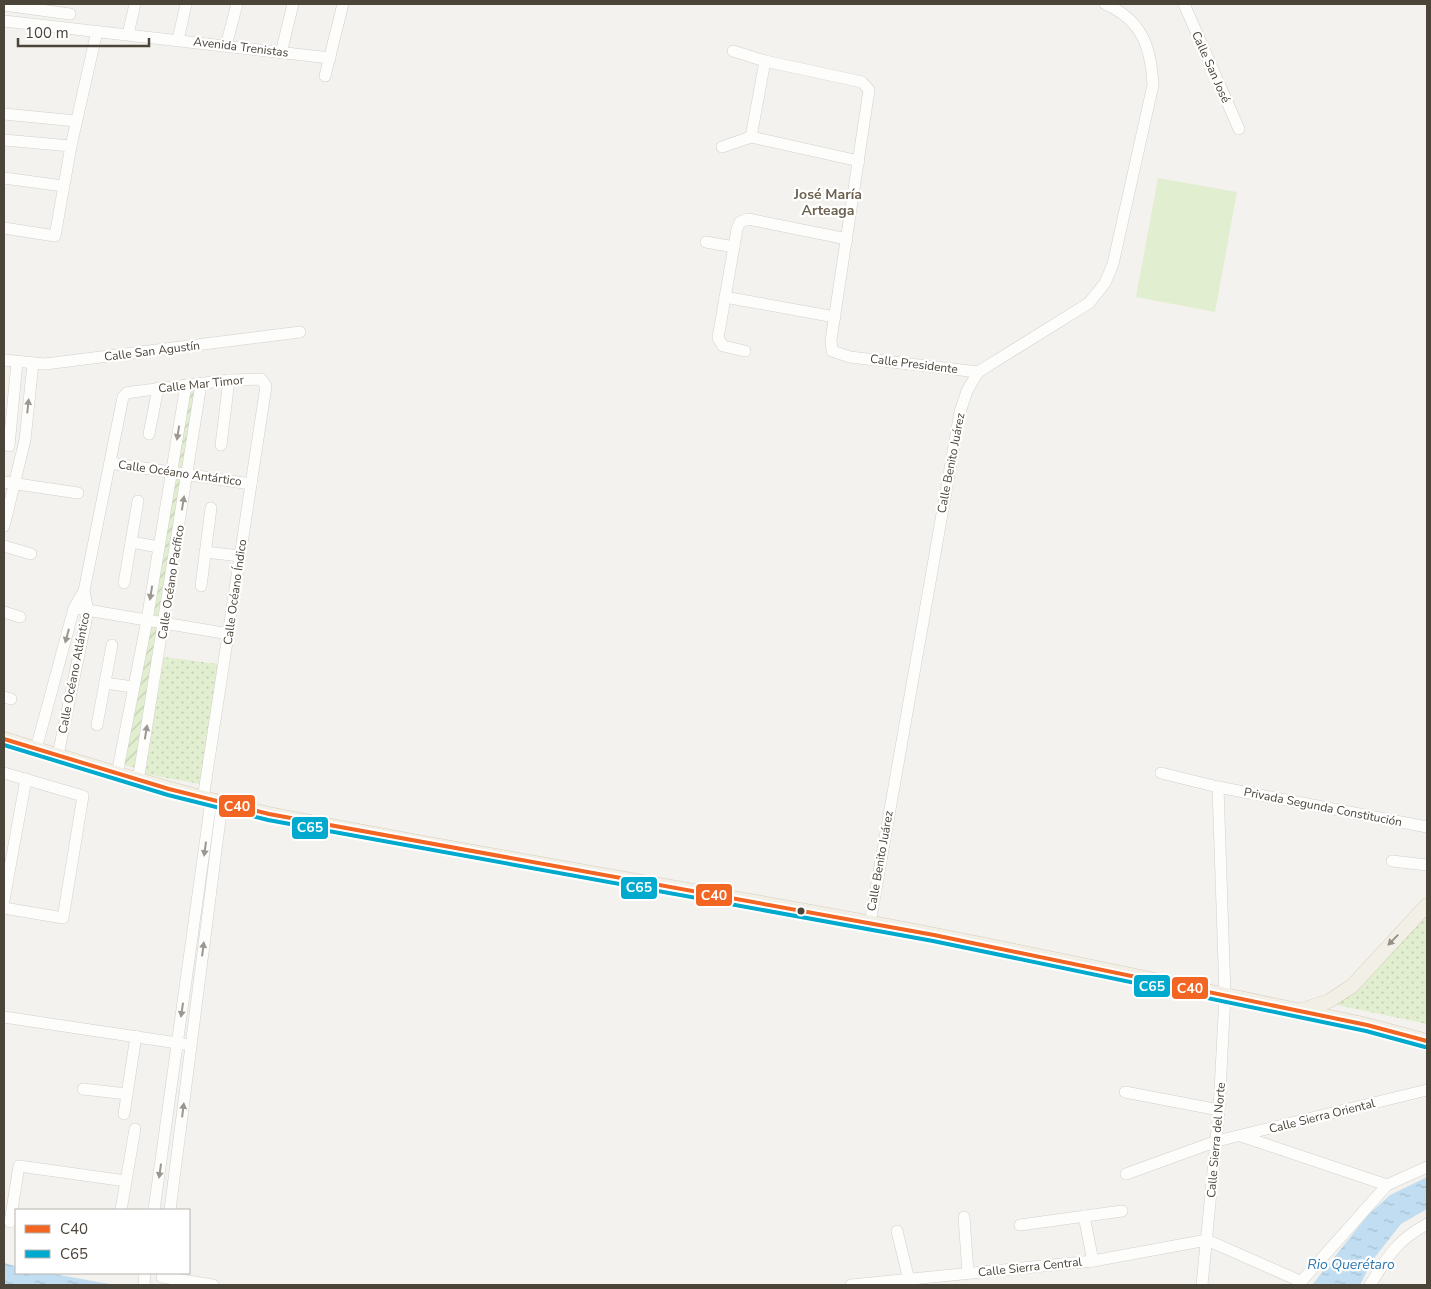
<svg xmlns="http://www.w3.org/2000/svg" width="1431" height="1289" viewBox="0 0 1431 1289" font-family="'Nunito Sans',sans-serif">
<defs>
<pattern id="grass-dots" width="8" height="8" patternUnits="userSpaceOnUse" patternTransform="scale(1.25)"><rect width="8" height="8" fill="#e1eecf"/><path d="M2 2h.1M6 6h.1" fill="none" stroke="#c3cdb2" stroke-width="1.8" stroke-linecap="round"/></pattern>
<pattern id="garden-furrows" width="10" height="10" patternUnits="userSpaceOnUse" patternTransform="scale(1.25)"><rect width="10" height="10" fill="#e1eecf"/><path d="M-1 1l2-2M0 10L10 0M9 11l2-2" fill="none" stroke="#c3cdb2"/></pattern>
<pattern id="water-ripples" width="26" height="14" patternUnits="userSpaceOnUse" patternTransform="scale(1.25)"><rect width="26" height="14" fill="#c0ddf1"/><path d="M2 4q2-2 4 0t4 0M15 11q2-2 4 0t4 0" fill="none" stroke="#a6bfcf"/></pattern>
</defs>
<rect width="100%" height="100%" fill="#f4f2ee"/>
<g fill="url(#grass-dots)">
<polygon points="164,657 219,664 200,784 145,774"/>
<polygon points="1427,913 1427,1024 1332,1004"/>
</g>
<polygon fill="url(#garden-furrows)" points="189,387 197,387 137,768 122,765"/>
<polygon fill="#e1eecf" points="1158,178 1237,192 1215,312 1136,297"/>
<g fill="url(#water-ripples)">
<polygon points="1427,1177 1427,1209 1401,1224 1372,1261 1360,1285 1312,1285 1368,1215 1390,1195"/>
<polygon points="4,1263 16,1266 16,1273 49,1273 114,1285 4,1285"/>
</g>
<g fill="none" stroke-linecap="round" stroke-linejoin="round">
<defs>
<g id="minor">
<polyline points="1184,4 1239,129"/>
<polyline points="4,5 70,14"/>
<polyline points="4,21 330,58"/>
<polyline points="128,34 135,4"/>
<polyline points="178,40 186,4"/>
<polyline points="226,46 237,4"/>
<polyline points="733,51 765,61 862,82 869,90 831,340 832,351 850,357 978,372"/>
<polyline points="281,53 293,4"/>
<polyline points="325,76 343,4"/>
<polyline points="4,114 76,121"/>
<polyline points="751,137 859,161"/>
<polyline points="751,137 765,61"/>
<polyline points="4,140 71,146"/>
<polyline points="722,147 751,137"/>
<polyline points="4,178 63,186"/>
<polyline points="4,228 55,236 71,146 97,31"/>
<polyline points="706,242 734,247"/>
<polyline points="725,297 835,317"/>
<polyline points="745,351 723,346 718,338 737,229 740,222 748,219 847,239"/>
<polyline points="4,360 45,364 300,332"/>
<polyline points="149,434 158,388"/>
<polyline points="221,445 229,380"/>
<polyline points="9,446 17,362"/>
<polyline points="110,463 251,484"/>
<polyline points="4,482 78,493"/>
<polyline points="4,526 25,440 33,363"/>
<polyline points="131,542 159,547"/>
<polyline points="4,546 31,554"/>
<polyline points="205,552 240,556"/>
<polyline points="124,583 138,501"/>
<polyline points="201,586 211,508"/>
<polyline points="81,609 229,634"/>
<polyline points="4,612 20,617"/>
<polyline points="105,683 133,687"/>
<polyline points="4,697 11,699"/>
<polyline points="97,725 112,645"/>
<polyline points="36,749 74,608 84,591 123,397 127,393 132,392 229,380 261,379 266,386 203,799"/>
<polyline points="58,755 88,611 84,591"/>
<polyline points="4,773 83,796 63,918 4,908"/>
<polyline points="1161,773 1218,787 1427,827"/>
<polyline points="117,774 147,620 186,385"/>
<polyline points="138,781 201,384"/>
<polyline points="1392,861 1427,865"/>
<polyline points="4,900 26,779"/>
<path d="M870,923L960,412L967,391L978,372L1089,303L1105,283L1113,264L1153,85C1151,47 1142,20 1105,4"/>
<polyline points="4,1017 184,1044"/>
<polyline points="83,1089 127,1094"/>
<polyline points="1125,1092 1219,1110"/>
<polyline points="124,1114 136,1036"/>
<polyline points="1241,1136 1387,1185"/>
<polyline points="1126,1174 1217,1141 1427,1090"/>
<polyline points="121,1210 135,1129"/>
<polyline points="154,1210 211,801"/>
<polyline points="170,1210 222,804"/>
<polyline points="1084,1216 1093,1261"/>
<polyline points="964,1217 968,1273"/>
<polyline points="10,1222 19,1166 126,1181"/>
<polyline points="1020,1225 1122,1211"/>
<polyline points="897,1231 909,1280"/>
<polyline points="162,1277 213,1285"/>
<polyline points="144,1285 145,1273"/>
<polyline points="851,1285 1093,1261 1207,1240 1302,1282"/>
<polyline points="1202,1285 1219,1110 1225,995 1218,787"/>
<polyline points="1298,1285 1387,1185 1427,1167"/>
<path d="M1370,1285C1389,1255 1395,1242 1427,1224"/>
</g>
<g id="major">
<path d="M4,739C92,766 180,794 269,814C470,853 671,886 872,923C1037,954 1202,990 1367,1025L1427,1041"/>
<polyline points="1302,1010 1329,1001 1352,986 1427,905"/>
</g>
</defs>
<use href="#minor" stroke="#d2d0cb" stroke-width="12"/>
<use href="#major" stroke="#d6cebb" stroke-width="15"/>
<use href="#minor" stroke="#fdfdfc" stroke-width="11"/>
<use href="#major" stroke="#f2efe6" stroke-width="14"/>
<defs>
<polyline id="bus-1" points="4,739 169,789 269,814 934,935 1367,1025 1427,1041"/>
<polyline id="bus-2" points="4,745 168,795 268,820 933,941 1366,1031 1425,1047"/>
</defs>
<use href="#bus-1" stroke="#fff" stroke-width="8"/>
<use href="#bus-2" stroke="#fff" stroke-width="8"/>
<use href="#bus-1" stroke="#f26522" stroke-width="4"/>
<use href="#bus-2" stroke="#00a9ce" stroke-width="4"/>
</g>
<defs><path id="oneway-solid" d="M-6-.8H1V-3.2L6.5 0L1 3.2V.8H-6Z" transform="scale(1.25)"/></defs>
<g fill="#9b9791">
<use href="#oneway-solid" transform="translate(28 406) rotate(-84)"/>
<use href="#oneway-solid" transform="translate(178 433) rotate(99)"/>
<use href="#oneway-solid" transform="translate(183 503) rotate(-81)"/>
<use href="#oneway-solid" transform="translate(151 593) rotate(99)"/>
<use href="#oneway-solid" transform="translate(67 636) rotate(105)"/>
<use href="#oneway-solid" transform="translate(146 732) rotate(-81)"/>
<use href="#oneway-solid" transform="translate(205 849) rotate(98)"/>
<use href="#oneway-solid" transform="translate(203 949) rotate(-83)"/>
<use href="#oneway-solid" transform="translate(182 1010) rotate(98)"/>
<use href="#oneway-solid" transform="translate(183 1110) rotate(-83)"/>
<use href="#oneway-solid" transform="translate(160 1171) rotate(98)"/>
</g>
<use fill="#969187" href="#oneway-solid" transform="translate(1393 940) rotate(134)"/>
<circle fill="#4b4439" stroke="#fff" stroke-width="2" cx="801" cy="911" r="4.5"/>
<g text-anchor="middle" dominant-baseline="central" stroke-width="4.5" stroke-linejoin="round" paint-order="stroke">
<g font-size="12" fill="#4b4439" stroke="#fff">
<text transform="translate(241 47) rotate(7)">Avenida Trenistas</text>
<text transform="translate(1211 67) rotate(66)">Calle San José</text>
<text transform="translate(152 351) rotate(-7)">Calle San Agustín</text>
<text transform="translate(914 364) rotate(7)">Calle Presidente</text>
<text transform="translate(201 384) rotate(-6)">Calle Mar Timor</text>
<text transform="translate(951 463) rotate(-79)">Calle Benito Juárez</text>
<text transform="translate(180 473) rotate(8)">Calle Océano Antártico</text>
<text transform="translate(171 582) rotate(-81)">Calle Océano Pacífico</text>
<text transform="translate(235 592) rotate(-82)">Calle Océano Índico</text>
<text transform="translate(74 673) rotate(-79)">Calle Océano Atlántico</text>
<text transform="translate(1323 807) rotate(11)">Privada Segunda Constitución</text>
<text transform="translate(880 861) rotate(-80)">Calle Benito Juárez</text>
<text transform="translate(1322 1116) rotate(-14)">Calle Sierra Oriental</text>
<text transform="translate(1216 1140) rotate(-85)">Calle Sierra del Norte</text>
<text transform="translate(1030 1267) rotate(-6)">Calle Sierra Central</text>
</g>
<g font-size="14" font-weight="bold" fill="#6e6250" stroke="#fff">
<text x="828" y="194">José María<tspan x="828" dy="16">Arteaga</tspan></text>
</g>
<g font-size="14" font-style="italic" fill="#2e7ab2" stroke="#fff">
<text x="1351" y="1264">Rio Querétaro</text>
</g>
</g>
<g stroke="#fff" stroke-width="2">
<rect x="218" y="794" width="38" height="24" rx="5" fill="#f26522"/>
<rect x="291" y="816" width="38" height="24" rx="5" fill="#00a9ce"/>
<rect x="620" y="876" width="38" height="24" rx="5" fill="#00a9ce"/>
<rect x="695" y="883" width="38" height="24" rx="5" fill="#f26522"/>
<rect x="1133" y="974" width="38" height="24" rx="5" fill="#00a9ce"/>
<rect x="1171" y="976" width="38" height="24" rx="5" fill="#f26522"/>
</g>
<g font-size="14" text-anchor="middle" font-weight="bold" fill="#fff">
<text x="237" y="811">C40</text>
<text x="310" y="832">C65</text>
<text x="639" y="892">C65</text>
<text x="714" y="900">C40</text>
<text x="1152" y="991">C65</text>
<text x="1190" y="993">C40</text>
</g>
<rect width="1431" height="1289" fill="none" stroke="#4b4439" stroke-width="10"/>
<rect x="15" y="1209" width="175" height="65" fill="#ffffff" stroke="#b7b4b0"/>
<rect x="25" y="1225" width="25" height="8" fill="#f26522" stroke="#b7b4b0"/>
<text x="60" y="1234" font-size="15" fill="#4b4439">C40</text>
<rect x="25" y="1250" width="25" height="8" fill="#00a9ce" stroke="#b7b4b0"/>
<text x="60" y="1259" font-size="15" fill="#4b4439">C65</text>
<path d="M18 38v8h131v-8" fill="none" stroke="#4b4439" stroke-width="2.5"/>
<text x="25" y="38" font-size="15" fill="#4b4439" stroke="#ffffff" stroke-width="4" paint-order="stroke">100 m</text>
</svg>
